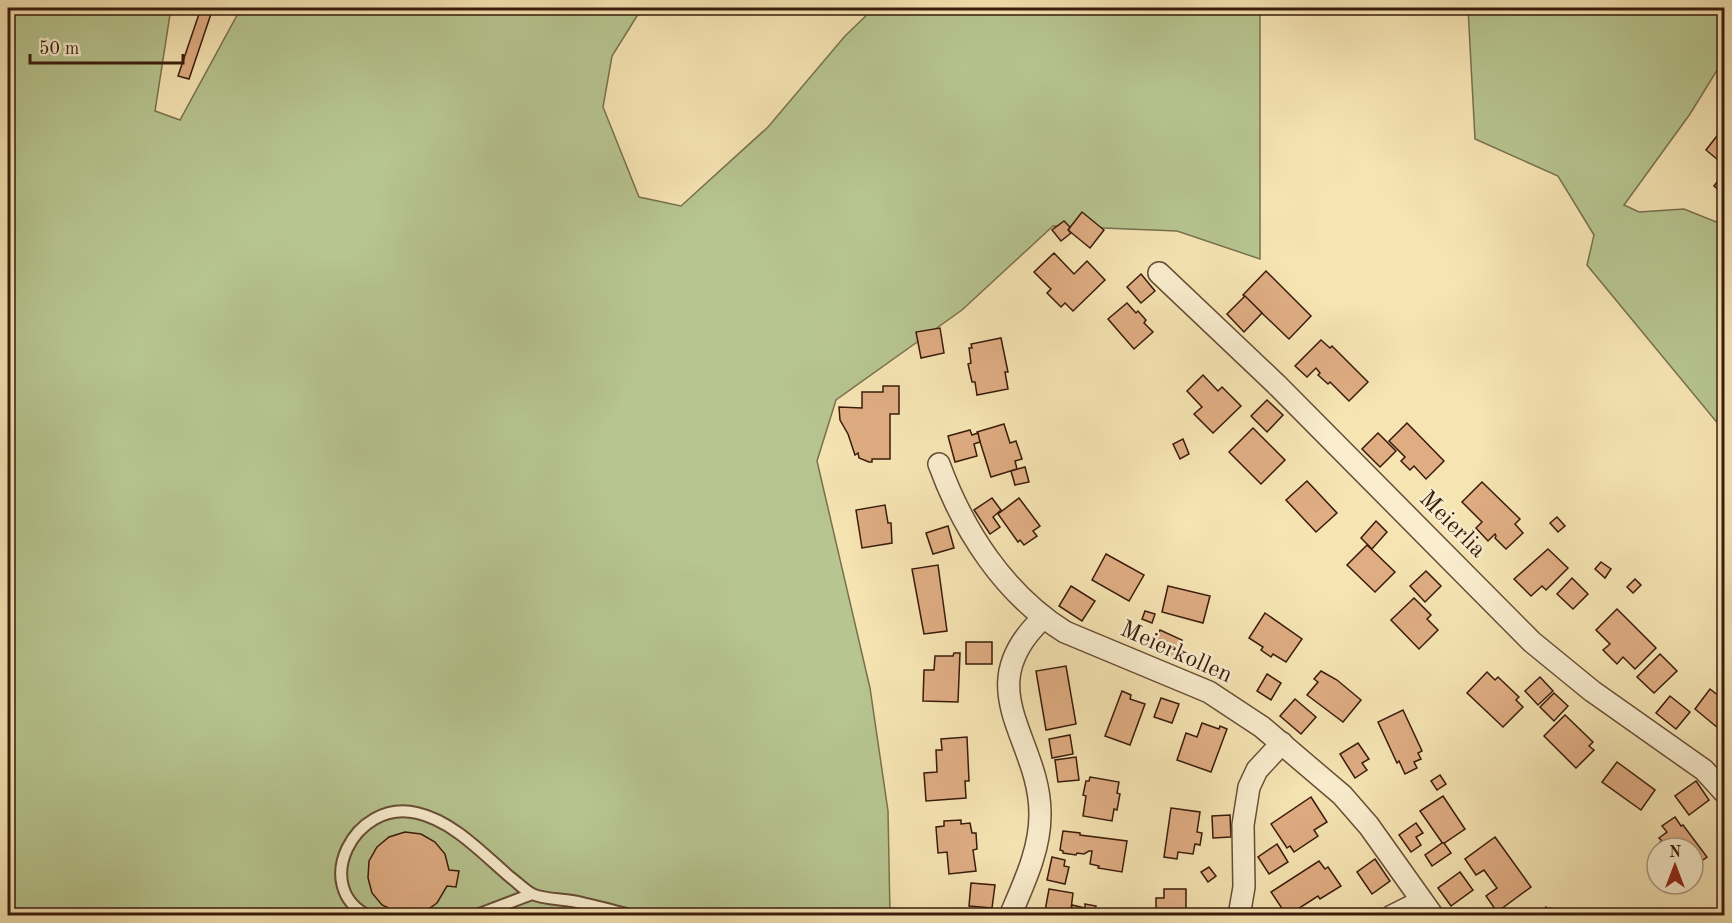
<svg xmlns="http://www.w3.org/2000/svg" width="1732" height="923" viewBox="0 0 1732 923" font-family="'Old Standard TT',serif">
<rect width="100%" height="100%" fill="#f6e4b3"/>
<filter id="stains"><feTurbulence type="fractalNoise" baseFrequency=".00333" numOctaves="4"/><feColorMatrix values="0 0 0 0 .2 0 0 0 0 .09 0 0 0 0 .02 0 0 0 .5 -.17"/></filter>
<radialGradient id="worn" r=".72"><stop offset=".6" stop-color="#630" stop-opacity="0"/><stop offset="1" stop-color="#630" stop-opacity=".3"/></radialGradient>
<g fill="#b7c590" stroke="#78704e" stroke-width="1.5">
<polygon points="8,8 171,8 155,111 180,120 241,8 642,8 612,56 603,107 639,197 681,206 768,127 845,36 874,8 1260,8 1260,259 1177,231 1053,226 962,310 836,400 817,461 870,688 888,811 890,915 8,915"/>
<polygon points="1468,8 1724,8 1724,59 1690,114 1624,205 1639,212 1684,209 1724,225 1724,431 1587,265 1594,235 1558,176 1475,139"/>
</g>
<g fill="#e0ad83" stroke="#391b0b" stroke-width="1.5">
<polygon points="201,8 213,8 189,79 178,76"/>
<polygon points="1724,127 1724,165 1706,150"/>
<polygon points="1724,173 1724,195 1714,186"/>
<polygon points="1082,212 1104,230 1090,248 1068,230"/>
<polygon points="1064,221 1070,227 1068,230 1071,233 1061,241 1052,230"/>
<polygon points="1054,253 1074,274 1087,261 1105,280 1073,311 1065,303 1061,307 1047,293 1051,289 1034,272"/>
<polygon points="1266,271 1311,316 1289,339 1243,295"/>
<polygon points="1141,274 1155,291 1141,303 1127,287"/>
<polygon points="1245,296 1262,313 1244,332 1227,314"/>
<polygon points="1127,303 1136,313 1138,311 1146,320 1144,323 1153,332 1134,349 1108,319"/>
<polygon points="940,328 944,353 921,358 916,332"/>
<polygon points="1001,338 1008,372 1005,372 1008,389 977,395 975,382 972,382 968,364 971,363 969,348 972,348 971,344"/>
<polygon points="1321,340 1330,348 1332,346 1368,382 1349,401 1330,382 1328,384 1318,375 1320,373 1316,368 1307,377 1295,366"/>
<polygon points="1203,375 1218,391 1222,387 1241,406 1213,433 1194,414 1202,407 1187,391"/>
<polygon points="883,386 899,386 899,414 890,414 890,459 872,459 872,462 869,462 859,458 858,453 855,455 848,434 840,420 839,407 862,408 862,392 883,392"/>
<polygon points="1267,400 1283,415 1267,432 1251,416"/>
<polygon points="1407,423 1444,461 1426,479 1414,466 1410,470 1401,461 1405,457 1389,441"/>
<polygon points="1004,424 1010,443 1016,441 1022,459 1015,461 1017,469 991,477 977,432"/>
<polygon points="1253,428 1285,460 1261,484 1229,452"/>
<polygon points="970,430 972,435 978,433 980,442 974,444 977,456 955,462 948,436"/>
<polygon points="1378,433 1396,451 1380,467 1362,449"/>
<polygon points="1183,439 1189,454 1180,459 1173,444"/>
<polygon points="1025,467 1029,482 1015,485 1011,471"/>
<polygon points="1307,481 1337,513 1316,532 1286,500"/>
<polygon points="1482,482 1520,519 1515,524 1523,533 1506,549 1495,538 1496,536 1495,534 1488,541 1476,528 1482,522 1462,502"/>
<polygon points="992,498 1001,510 993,517 1000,527 990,534 974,510"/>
<polygon points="1019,498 1040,526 1033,531 1037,536 1024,545 1020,540 1018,542 998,514"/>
<polygon points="885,505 888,523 891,523 892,543 862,548 856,510"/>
<polygon points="1557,517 1565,526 1558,532 1550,523"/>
<polygon points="1376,521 1387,532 1372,549 1361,538"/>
<polygon points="948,526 954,548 933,554 926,533"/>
<polygon points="1367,545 1395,572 1375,592 1347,565"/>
<polygon points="1548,549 1568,568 1546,590 1542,586 1531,596 1514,579"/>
<polygon points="1106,554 1144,575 1129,601 1092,580"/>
<polygon points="1601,562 1611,569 1605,578 1595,569"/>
<polygon points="938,565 947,631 924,634 912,569"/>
<polygon points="1426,571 1441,586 1425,602 1410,586"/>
<polygon points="1572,578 1588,594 1573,609 1557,594"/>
<polygon points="1635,579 1641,585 1633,593 1627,587"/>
<polygon points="1071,586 1095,601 1082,621 1059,606"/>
<polygon points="1168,586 1210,596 1203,623 1162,612"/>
<polygon points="1414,598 1431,615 1427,619 1438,630 1419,649 1391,620"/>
<polygon points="1617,609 1656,648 1635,669 1623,657 1617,664 1603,650 1610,644 1596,630"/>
<polygon points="1145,611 1155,614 1152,623 1142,619"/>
<polygon points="1265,613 1302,639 1286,662 1273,654 1271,657 1261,650 1263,647 1249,638"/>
<polygon points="1160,630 1182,640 1174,658 1152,649"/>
<rect x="966" y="642" width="26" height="22"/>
<polygon points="954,653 960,653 958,702 923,701 924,670 934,670 935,656 953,656"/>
<polygon points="1660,654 1677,671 1654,693 1637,677"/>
<polygon points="1066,666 1076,724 1046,730 1036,671"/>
<polygon points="1321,671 1337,680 1361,700 1343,722 1307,695 1318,682 1314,679"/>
<polygon points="1487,672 1495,680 1498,677 1519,697 1516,700 1523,707 1503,727 1467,693"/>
<polygon points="1267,674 1281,683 1271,700 1257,691"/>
<polygon points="1540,677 1553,691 1538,705 1525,691"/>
<polygon points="1710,689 1724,700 1724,733 1695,709"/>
<polygon points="1122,691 1131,695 1130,699 1145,704 1130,745 1105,736"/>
<polygon points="1554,693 1568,706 1554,721 1540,707"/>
<polygon points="1670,696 1690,712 1676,729 1656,713"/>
<polygon points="1161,698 1179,704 1172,723 1154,717"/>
<polygon points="1295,699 1316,717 1301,734 1280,716"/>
<polygon points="1403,710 1422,751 1418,753 1421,759 1414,762 1417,768 1405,774 1399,761 1397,763 1378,722"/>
<polygon points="1565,715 1593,742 1589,746 1594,750 1576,768 1544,736"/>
<polygon points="1202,723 1219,729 1220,726 1227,729 1211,772 1177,760 1186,733 1197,737"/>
<polygon points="1070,735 1073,754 1052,758 1049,739"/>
<polygon points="967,737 969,781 965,781 966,798 926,801 924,773 937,772 936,750 942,750 941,739"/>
<polygon points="1358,743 1369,759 1362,763 1367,770 1355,778 1340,754"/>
<polygon points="1076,757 1079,780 1058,782 1055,760"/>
<polygon points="1617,762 1655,790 1641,810 1602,782"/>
<polygon points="1440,775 1446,784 1437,790 1431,781"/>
<polygon points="1090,777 1119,782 1117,793 1120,794 1117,810 1114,809 1112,821 1083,816 1086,796 1083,795 1086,781 1089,781"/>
<polygon points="1696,781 1709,800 1689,815 1675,796"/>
<polygon points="1443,796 1465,829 1443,844 1420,811"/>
<polygon points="1311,797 1327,822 1314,830 1318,836 1294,852 1290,846 1287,848 1271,824"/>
<polygon points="1171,808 1200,812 1197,832 1202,833 1200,845 1195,844 1193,854 1178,852 1177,859 1164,857"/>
<polygon points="1230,815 1231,837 1213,838 1212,816"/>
<polygon points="1675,817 1681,826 1683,825 1707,857 1693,867 1693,848 1664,848 1660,842 1662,841 1659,838 1667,832 1662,826"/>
<polygon points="961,820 961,824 970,823 972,833 976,833 977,849 973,850 976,871 949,874 947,852 938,853 936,827 944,826 944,821"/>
<polygon points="1416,823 1423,833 1416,837 1421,845 1411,852 1399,835"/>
<polygon points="1063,831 1080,833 1080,835 1127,841 1122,872 1098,868 1099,866 1090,864 1092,851 1089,851 1084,854 1077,853 1076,855 1063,853 1063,851 1060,850"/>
<polygon points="405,832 421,834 435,842 445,854 449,870 459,871 456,887 447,886 437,903 427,910 411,914 397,912 382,905 372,893 368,878 369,861 377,847 389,837"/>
<polygon points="1495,837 1531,887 1497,912 1486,896 1497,888 1484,870 1476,875 1465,859"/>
<polygon points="1442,843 1444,843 1451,853 1432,866 1425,855"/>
<polygon points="1277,844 1288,862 1269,874 1258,857"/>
<polygon points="1052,857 1065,860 1064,866 1069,867 1065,884 1047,880"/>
<polygon points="1375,859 1390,881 1372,894 1357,872"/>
<polygon points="1319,861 1325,869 1328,867 1341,886 1320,899 1318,896 1287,916 1271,892"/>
<polygon points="1209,867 1216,876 1208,882 1201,872"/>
<polygon points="1460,872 1473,890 1451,906 1438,888"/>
<polygon points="971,883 995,885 992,908 969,906"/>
<polygon points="1049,889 1073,893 1071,909 1065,909 1063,914 1045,911"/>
<polygon points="1164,889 1186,889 1186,911 1183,911 1183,916 1156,916 1156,898 1164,898"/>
<polygon points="1085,904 1096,906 1095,909 1107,911 1107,916 1071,916 1072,905 1085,908"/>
<polygon points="1546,907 1549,909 1550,908 1561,916 1539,916"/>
</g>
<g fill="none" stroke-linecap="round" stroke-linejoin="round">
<defs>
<g id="service">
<path d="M369,916C310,888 354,798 417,813C453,821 483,854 510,877C517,882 524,890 532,894C543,899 560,899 572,901C593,905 614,911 634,916"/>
<polyline points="474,916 532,894"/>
</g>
<g id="minor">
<polyline points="1159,273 1276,384 1532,642 1592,691 1704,770 1724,792"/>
<path d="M939,464C963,530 1004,594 1065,632L1209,692L1262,727L1342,795L1369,826L1433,916"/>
<path d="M1010,916C1024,883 1040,850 1040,815C1041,739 967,689 1043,618"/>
<polyline points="1239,916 1244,887 1243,825 1249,787 1257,770 1282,743"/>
<polyline points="1392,916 1422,901"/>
</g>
</defs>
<use href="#service" stroke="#684d35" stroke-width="14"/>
<use href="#minor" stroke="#684d35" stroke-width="24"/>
<use href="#service" stroke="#f9edce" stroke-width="10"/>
<use href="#minor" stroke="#f9edce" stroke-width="21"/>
</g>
<g text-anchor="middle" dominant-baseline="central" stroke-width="5" stroke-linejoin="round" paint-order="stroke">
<g font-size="24" fill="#391b0b" stroke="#f9edce">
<text transform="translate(1452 525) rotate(45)">Meierlia</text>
<text transform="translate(1176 653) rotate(24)">Meierkollen</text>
</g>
</g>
<rect width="1732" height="923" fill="none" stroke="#f6e4b3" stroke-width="30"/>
<rect x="9" y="9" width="1714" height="905" fill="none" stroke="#391b0b" stroke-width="3"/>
<rect x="15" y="15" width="1702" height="893" fill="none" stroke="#391b0b" stroke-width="1.5"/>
<g transform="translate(1675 866)"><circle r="28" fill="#f9edce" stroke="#ac9980" stroke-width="1.5"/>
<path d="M0-4.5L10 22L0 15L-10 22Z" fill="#8f2418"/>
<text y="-9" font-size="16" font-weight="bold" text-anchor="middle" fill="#391b0b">N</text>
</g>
<path d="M30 54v9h153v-9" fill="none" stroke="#391b0b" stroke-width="3"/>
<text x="39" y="54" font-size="18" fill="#391b0b" stroke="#f9edce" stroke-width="4.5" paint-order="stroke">50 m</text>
<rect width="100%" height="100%" filter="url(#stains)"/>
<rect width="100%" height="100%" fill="url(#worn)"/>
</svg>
